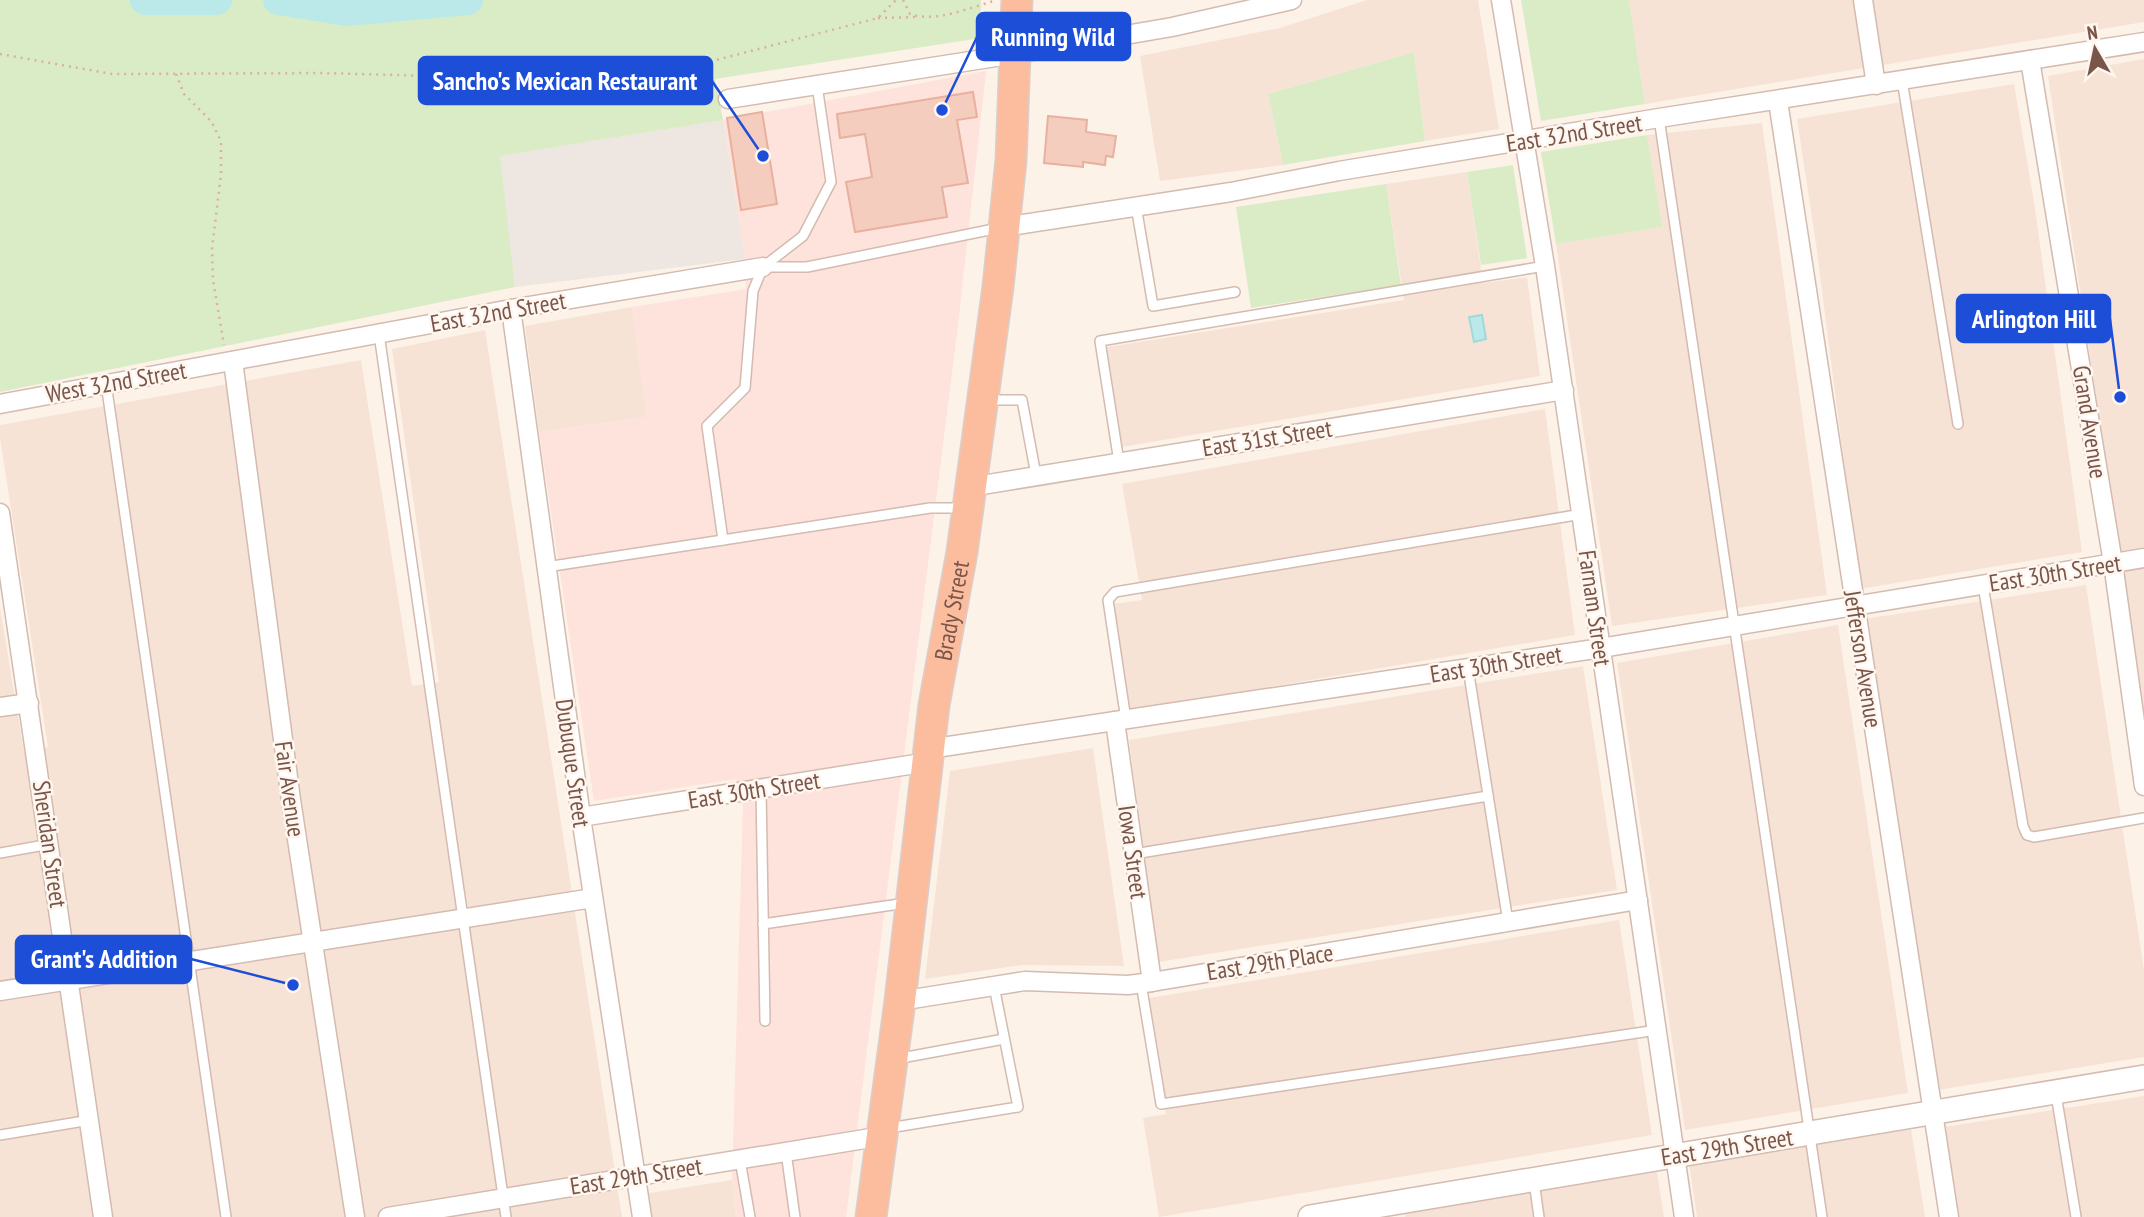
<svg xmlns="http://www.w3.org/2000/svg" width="2144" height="1217" viewBox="0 0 2144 1217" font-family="'PT Sans Narrow',sans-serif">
<rect width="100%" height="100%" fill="#fdf2e8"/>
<g fill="#f6e3d6">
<polygon points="1367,0 1478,0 1499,129 1425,141 1414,52 1268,94 1283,165 1160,181 1140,56 1280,28"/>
<polygon points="1629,0 2144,0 2144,22 1645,104"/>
<polygon points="2144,59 2144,718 2048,76"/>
<polygon points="2014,84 2035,208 2082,552 1860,589 1816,244 1797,119"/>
<polygon points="1762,123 1827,595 1612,626 1556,244 1661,227 1647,135"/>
<polygon points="1467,172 1483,283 1527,277 1540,376 1122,447 1107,347 1404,300 1386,184"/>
<polygon points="632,307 647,417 539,432 525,326"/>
<polygon points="485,330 622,1217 0,1217 0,607 24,752 48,747 0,438 0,425 361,360 412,686 439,682 392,349"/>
<polygon points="1545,409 1575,635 1130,711 1114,604 1142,600 1122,484"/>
<polygon points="2086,585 2144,970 2144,1057 1938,1090 1864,619"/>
<polygon points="1838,625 1908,1093 1685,1130 1617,663"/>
<polygon points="1583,666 1617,890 1158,962 1129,740"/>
<polygon points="1093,748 1124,966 1022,965 925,979 950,771"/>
<polygon points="1619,920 1652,1135 1159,1217 1143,1118 1166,1114 1149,998"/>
<polygon points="2144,1096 2144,1217 1958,1217 1944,1127"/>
<polygon points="1911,1129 1925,1217 1697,1217 1689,1164"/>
<polygon points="1657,1172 1664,1217 1405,1217 1405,1212"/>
<polygon points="732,1180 736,1217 652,1217 649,1193"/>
</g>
<polygon fill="#fee2dc" points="986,71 958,325 846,1217 736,1217 732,1180 743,806 737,779 594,801 539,432 647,417 632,307 746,289 745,259 723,120"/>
<polygon fill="#eee6e1" points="723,120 745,259 515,287 499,156"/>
<g fill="#daecc5">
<polygon points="0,0 981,0 981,38 715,79 723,120 500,156 515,287 0,392"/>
<polygon points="1521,0 1629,0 1645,104 1541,121"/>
<polygon points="1414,52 1425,141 1283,165 1268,94"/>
<polygon points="1647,135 1662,227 1556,244 1541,152"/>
<polygon points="1513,165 1527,258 1481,265 1467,172"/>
<polygon points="1386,184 1401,285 1251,308 1236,207"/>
</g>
<polygon fill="#bbe8e9" stroke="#a1d9db" stroke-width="2" points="1482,315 1486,339 1474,342 1469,317"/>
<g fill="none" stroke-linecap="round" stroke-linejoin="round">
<g stroke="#bbe8e9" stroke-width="30">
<polyline points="145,0 217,0"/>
<polyline points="278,0 347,11 468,0"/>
</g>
</g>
<g fill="#f4cdbe" stroke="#e8b19e" stroke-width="2">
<polygon points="973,92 977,117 957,120 968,183 942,187 947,217 855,232 846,182 872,177 865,134 840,138 837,114"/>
<polygon points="762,112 777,204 741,210 727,118"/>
<polygon points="1048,116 1087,120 1086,132 1116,136 1113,157 1106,156 1105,165 1083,162 1083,167 1044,163"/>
</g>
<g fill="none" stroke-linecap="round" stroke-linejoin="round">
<defs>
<g id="service">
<polyline points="1902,80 1958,424"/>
<polyline points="1659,118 1822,1217"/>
<polyline points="1136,206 1153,306 1235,292"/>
<polyline points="763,267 807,267 999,228"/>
<polyline points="379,334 506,1217"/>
<polyline points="106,383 226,1217"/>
<polyline points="988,400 1022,400 1036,475"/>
<polyline points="1119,462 1100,341 1545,266"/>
<polyline points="723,540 930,508 964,508"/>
<polyline points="546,567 723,540 707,426 745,388 753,291 763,267 803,236 831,182 817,85"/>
<polyline points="1983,585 2023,826 2027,835 2034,837 2144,818"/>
<polyline points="1468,668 1508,922"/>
<polyline points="1126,720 1108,600 1115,592 1582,514"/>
<polyline points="761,789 765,1021"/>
<polyline points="0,853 50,844"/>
<polyline points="1134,854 1488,796"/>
<polyline points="763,924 906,903"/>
<polyline points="1141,983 1161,1104 1657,1030"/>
<polyline points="896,1059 1004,1039"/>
<polyline points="2056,1094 2076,1217"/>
<polyline points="889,1128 1018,1107 994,986"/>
<polyline points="0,1135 90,1120"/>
<polyline points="786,1152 795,1217"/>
<polyline points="740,1160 750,1217"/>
<polyline points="1534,1181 1539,1217"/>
</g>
<g id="minor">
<polyline points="1501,0 1545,266 1684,1217"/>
<polyline points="1863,0 1876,85"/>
<polyline points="2030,60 2113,563 2144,786"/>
<polyline points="728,99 1015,54 1172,27 1292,0"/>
<polyline points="1778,101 1949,1217"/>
<polyline points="1004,227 1231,192 1339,171 1659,118 2144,42"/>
<polyline points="511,309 581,817 642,1217"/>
<polyline points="233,361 291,800 355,1217"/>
<polyline points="0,404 511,309 763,267"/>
<polyline points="970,487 1564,390"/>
<polyline points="0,513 103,1217"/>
<polyline points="0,707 29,703"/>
<polyline points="1115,721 1152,982"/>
<polyline points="929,749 1601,648 2144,558"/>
<polyline points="581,817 928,762"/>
<polyline points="0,991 593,898"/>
<polyline points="900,1001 1025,981 1128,985 1152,982 1638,900"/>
<polyline points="388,1217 883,1136"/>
</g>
<polyline id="tertiary" points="1310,1217 2144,1077"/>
<g id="trunk">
<path id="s1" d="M871,1217L900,1001L934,705L962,552L998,287L1011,160L1017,0"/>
</g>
</defs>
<use href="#service" stroke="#d3bbaf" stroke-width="12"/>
<use href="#minor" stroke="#d3bbaf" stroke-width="21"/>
<use href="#tertiary" stroke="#d3bbaf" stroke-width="26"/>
<use href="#trunk" stroke="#d9cfcc" stroke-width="33"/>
<g stroke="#dab0a1" stroke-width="2.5" stroke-dasharray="2 5" stroke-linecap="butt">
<path d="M903,0L910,14C936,23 968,8 994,1"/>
<polyline points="878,18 917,17"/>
<polyline points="0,54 112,74 322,73 584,80 654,76 878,18 896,0"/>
<polyline points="176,74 184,94 211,121 221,141 221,174 212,249 213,280 224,345"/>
</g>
<use href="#service" stroke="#fff" stroke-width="9"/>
<use href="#minor" stroke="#fff" stroke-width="18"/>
<use href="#tertiary" stroke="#fff" stroke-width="23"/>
<use href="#trunk" stroke="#fcbc9e" stroke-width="30"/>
</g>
<g text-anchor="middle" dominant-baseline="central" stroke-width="5" stroke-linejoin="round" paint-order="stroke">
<g font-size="24" fill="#79554a" stroke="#fff7ef">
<text transform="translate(1574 133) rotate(-9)">East 32nd Street</text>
<text transform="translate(498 312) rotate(-10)">East 32nd Street</text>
<text transform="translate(116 382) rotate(-10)">West 32nd Street</text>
<text transform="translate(2090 422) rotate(81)">Grand Avenue</text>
<text transform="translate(1267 438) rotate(-9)">East 31st Street</text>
<text transform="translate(2055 573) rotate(-9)">East 30th Street</text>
<text transform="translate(1595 608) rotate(82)">Farnam Street</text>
<text stroke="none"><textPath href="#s1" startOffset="612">Brady Street</textPath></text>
<text transform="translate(1863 659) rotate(81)">Jefferson Avenue</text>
<text transform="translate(1496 664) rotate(-9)">East 30th Street</text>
<text transform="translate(573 763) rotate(82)">Dubuque Street</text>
<text transform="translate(290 789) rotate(82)">Fair Avenue</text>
<text transform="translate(754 790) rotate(-9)">East 30th Street</text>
<text transform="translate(50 844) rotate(82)">Sheridan Street</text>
<text transform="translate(1133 852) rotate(82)">Iowa Street</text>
<text transform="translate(1270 962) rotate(-9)">East 29th Place</text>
<text transform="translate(1727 1147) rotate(-9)">East 29th Street</text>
<text transform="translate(636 1176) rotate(-9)">East 29th Street</text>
</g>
</g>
<path fill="none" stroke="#1d4ed8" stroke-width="2.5" d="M942 110L977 37M763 156L712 81M2120 397L2110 319M293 985L191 959"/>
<g fill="#1d4ed8" stroke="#fff7ef" stroke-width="2.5">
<circle cx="942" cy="110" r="7"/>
<circle cx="763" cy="156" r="7"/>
<circle cx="2120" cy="397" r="7"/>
<circle cx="293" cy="985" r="7"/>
</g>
<g fill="#1d4ed8" stroke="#1d4ed8" stroke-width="2.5">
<rect x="977" y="13" width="153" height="47" rx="7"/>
<rect x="419" y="57" width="293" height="47" rx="7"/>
<rect x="1957" y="295" width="153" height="47" rx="7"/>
<rect x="16" y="936" width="175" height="47" rx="7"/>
</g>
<g font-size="26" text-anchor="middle" font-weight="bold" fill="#fff">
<text x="1053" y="46">Running Wild</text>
<text x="565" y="90">Sancho's Mexican Restaurant</text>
<text x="2034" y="328">Arlington Hill</text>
<text x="104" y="968">Grant's Addition</text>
</g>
<g transform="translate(2095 49) rotate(351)" stroke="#fff7ef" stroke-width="5" paint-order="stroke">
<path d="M0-5L12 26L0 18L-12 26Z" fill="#79554a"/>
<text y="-10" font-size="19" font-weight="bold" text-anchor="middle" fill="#79554a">N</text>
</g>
</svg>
